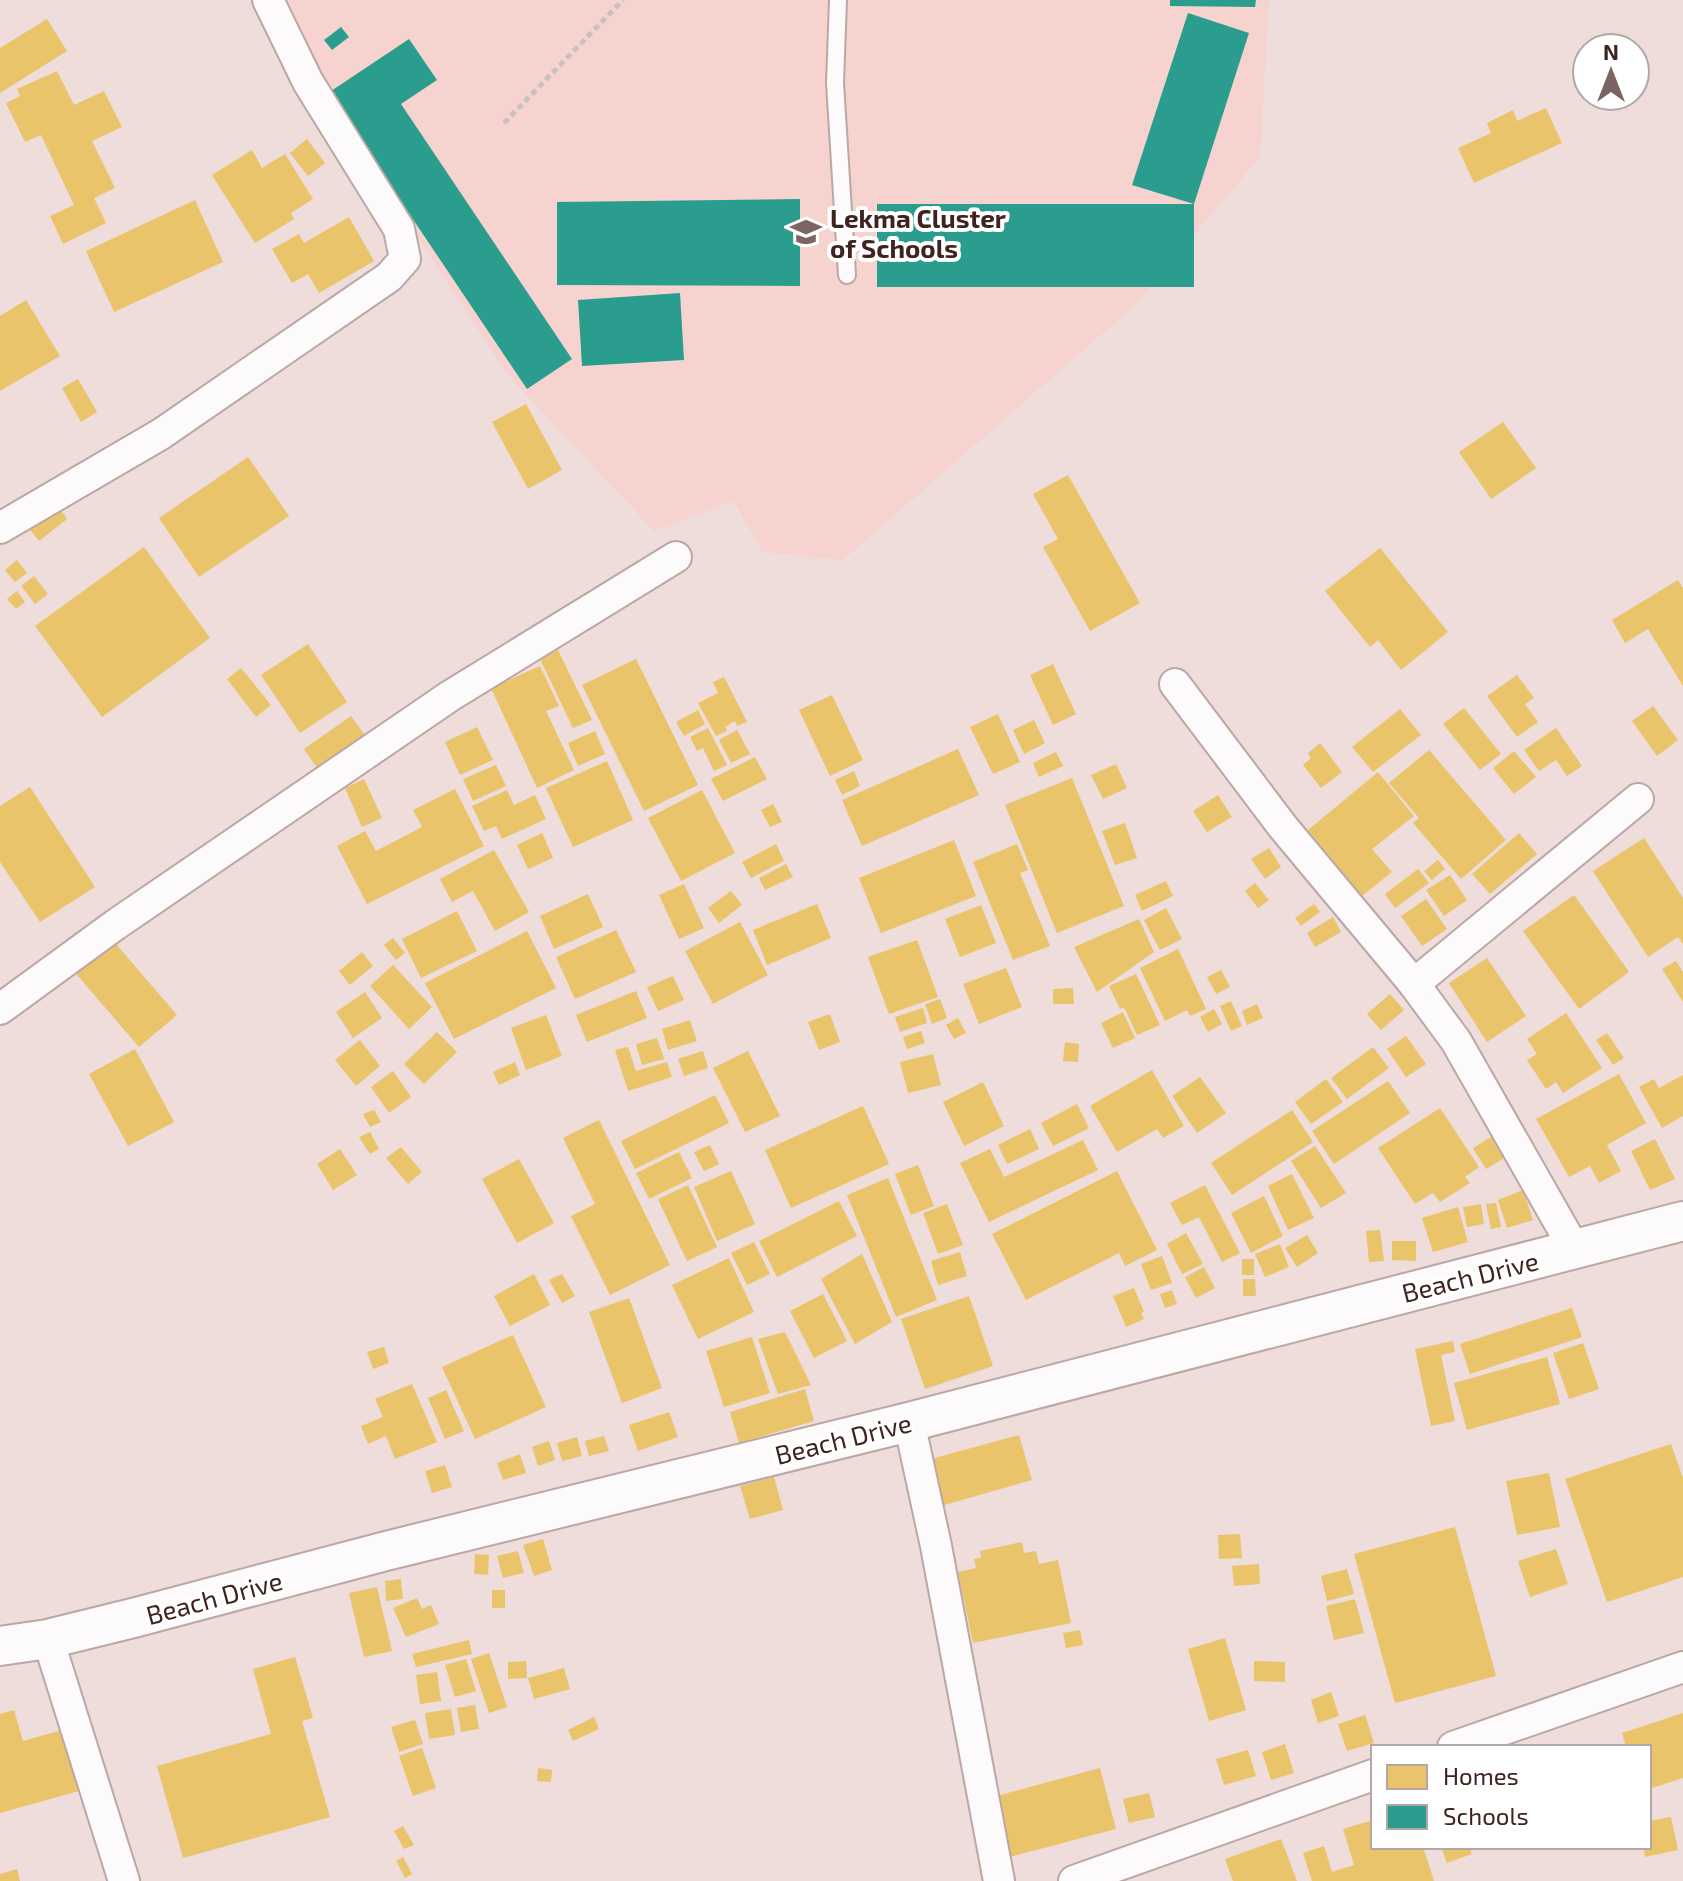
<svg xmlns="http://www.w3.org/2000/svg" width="1683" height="1881" viewBox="0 0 1683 1881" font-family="'Exo 2',sans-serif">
<rect width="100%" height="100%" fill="#eedddb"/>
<polygon fill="#f6d3ce" points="276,0 1269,0 1260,157 1133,307 843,560 762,552 734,501 654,531 506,373 305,63"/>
<g fill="#e9c46a">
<polygon points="47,19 67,51 0,93 0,48"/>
<polygon points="57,71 74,105 104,91 122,127 92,141 115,188 94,198 106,223 63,244 50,216 74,205 41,135 25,142 6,103 20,96 17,89"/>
<polygon points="1546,108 1562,143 1474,183 1458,148 1491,133 1487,123 1513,110 1517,121"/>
<polygon points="307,139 325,163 308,176 290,153"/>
<polygon points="252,150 262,168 285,154 313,199 291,213 294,219 255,243 212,175"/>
<polygon points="195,200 223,262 114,312 86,251"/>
<polygon points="349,217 374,261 319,293 308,274 292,283 272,249 299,234 304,243"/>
<polygon points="26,300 60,356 0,391 0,316"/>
<polygon points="78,379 97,412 81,422 62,388"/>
<polygon points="526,404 562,470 528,489 492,422"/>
<polygon points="1503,422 1536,468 1491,499 1459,452"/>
<polygon points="248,457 289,516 199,577 159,518"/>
<polygon points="1068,475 1140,603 1090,631 1043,547 1058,539 1033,494"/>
<polygon points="57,505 67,519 39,541 28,527"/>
<polygon points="144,547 210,638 102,717 35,626"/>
<polygon points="1380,548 1448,632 1401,670 1378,640 1370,647 1325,591"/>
<polygon points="17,560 27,573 15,582 5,570"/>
<polygon points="34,576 48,594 35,604 21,586"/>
<polygon points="1678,580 1683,588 1683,686 1648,629 1625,643 1612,620"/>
<polygon points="17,591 25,602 16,609 7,599"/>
<polygon points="308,644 347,702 300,733 261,675"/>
<polygon points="558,650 592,720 573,728 540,659"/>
<polygon points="636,659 698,785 644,811 582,685"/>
<polygon points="1053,664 1076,714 1053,725 1030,675"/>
<polygon points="540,666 559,706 546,711 574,770 537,788 491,688"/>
<polygon points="241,668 271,705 256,717 227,679"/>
<polygon points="1517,675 1534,698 1525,704 1538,722 1517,737 1487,696"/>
<polygon points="724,677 747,722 737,726 735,721 725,727 727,731 716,736 698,703 718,693 713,682"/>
<polygon points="832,695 863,760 830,776 799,710"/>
<polygon points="1653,706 1678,740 1657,756 1632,721"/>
<polygon points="1464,708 1501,754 1480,770 1443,724"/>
<polygon points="1400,709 1421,735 1373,772 1352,747"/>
<polygon points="698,710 705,724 684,736 676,722"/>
<polygon points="998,714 1020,762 993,774 970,727"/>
<polygon points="351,716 367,738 319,771 304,749"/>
<polygon points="1034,720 1045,743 1024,754 1013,730"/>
<polygon points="477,727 493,760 460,775 445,742"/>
<polygon points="708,728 727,765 714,771 703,748 697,751 690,737"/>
<polygon points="1556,728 1582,766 1567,776 1556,760 1539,771 1524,750"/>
<polygon points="737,730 750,754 731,763 719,740"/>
<polygon points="595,731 605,754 578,766 568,743"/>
<polygon points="1320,743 1342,772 1321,788 1303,765 1311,758 1308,753"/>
<polygon points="958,749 979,795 862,846 842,800"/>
<polygon points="1429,750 1506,840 1461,879 1413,823 1419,818 1389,783"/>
<polygon points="1514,751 1536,777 1514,794 1493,768"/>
<polygon points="1056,752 1063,766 1039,777 1033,763"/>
<polygon points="755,757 767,779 723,801 711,779"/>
<polygon points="607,761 633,820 573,847 546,788"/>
<polygon points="1116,764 1127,788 1103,799 1091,775"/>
<polygon points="496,765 506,786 473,801 463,779"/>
<polygon points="854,771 860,786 842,795 835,780"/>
<polygon points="1378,772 1414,816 1372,849 1392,872 1362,896 1308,830"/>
<polygon points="1072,778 1124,906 1057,933 1005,805"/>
<polygon points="364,779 382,818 362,827 345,788"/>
<polygon points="30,787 95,887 40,922 0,862 0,806"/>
<polygon points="455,789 484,846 367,904 337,846 365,831 376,851 422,827 413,810"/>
<polygon points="507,790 514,805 535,795 546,819 502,839 496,826 484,831 472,806"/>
<polygon points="702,790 735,853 681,881 648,818"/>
<polygon points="1218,795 1232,817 1207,832 1193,811"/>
<polygon points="773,804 782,822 770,827 761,810"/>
<polygon points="1125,823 1137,858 1115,865 1102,831"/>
<polygon points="542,833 553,858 528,869 517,845"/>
<polygon points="1519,833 1537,854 1490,894 1472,874"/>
<polygon points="1644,838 1683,898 1683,944 1678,937 1648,957 1593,871"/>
<polygon points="954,840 976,896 881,933 859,878"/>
<polygon points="776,844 784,861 751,878 742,862"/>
<polygon points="1017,844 1028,870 1020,873 1050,946 1013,960 973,862"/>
<polygon points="1269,848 1281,867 1265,879 1251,859"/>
<polygon points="494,850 529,912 495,931 473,891 452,902 440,879"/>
<polygon points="1438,860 1445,869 1432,880 1424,871"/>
<polygon points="786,864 793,877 765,890 759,878"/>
<polygon points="1418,869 1429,883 1395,908 1385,894"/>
<polygon points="1450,875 1467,900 1444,916 1426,890"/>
<polygon points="1166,881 1173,896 1142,911 1135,895"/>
<polygon points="1255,883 1269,900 1258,908 1245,891"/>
<polygon points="684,884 704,928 679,939 659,895"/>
<polygon points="731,891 742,905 719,923 708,908"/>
<polygon points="588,894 603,927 554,949 540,916"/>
<polygon points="1574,895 1629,972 1579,1009 1523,931"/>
<polygon points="1426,899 1447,929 1422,946 1401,916"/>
<polygon points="817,904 831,938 767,965 753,930"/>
<polygon points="1314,904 1320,912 1301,926 1295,918"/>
<polygon points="981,905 996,943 960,957 945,919"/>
<polygon points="1166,908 1182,939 1160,950 1144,920"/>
<polygon points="457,911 477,951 421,978 402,939"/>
<polygon points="1333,917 1341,932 1315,947 1307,933"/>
<polygon points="1139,919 1154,952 1097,992 1074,947"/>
<polygon points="740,922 768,975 713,1004 685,951"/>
<polygon points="616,930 636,972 575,999 556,957"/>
<polygon points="527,931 556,988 454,1039 425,983"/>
<polygon points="110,937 177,1015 139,1047 72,969"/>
<polygon points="393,938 405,953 396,960 384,945"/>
<polygon points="917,940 938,997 889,1014 868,957"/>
<polygon points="1178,949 1206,1009 1190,1016 1187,1010 1165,1021 1140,968"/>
<polygon points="362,952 373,966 350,985 339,971"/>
<polygon points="1487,958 1526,1016 1487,1042 1449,983"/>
<polygon points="1676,961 1683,972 1683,1002 1662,969"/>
<polygon points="393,965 432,1007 409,1029 370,986"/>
<polygon points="1006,968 1022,1007 979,1024 963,984"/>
<polygon points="1221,970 1230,987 1216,994 1207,977"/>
<polygon points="1136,974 1160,1025 1137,1035 1124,1007 1120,1009 1109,986"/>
<polygon points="673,976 684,1000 658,1011 647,987"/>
<polygon points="1073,988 1074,1004 1053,1004 1053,989"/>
<polygon points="636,991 647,1018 587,1042 576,1015"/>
<polygon points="365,992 382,1018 353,1038 336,1012"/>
<polygon points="1390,994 1404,1010 1381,1030 1367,1014"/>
<polygon points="940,999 947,1018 932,1024 925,1004"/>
<polygon points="1231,1001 1242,1026 1231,1031 1220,1006"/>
<polygon points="1257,1004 1263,1018 1247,1025 1242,1011"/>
<polygon points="923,1008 927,1023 900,1032 895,1017"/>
<polygon points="1214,1009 1222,1024 1208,1032 1200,1017"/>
<polygon points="1123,1012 1135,1038 1113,1048 1101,1023"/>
<polygon points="1566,1013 1602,1068 1563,1093 1556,1082 1546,1089 1527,1060 1537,1054 1527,1039"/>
<polygon points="830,1014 840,1042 819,1050 808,1022"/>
<polygon points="546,1015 562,1056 526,1070 511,1028"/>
<polygon points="958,1018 966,1033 954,1039 946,1025"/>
<polygon points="690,1020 697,1041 668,1050 662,1029"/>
<polygon points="921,1031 925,1043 907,1049 903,1037"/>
<polygon points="437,1032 457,1052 424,1084 404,1064"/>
<polygon points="1607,1033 1624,1058 1613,1065 1596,1040"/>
<polygon points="1406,1036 1426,1064 1406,1077 1387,1049"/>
<polygon points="657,1038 664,1059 642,1065 636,1044"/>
<polygon points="360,1040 380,1066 356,1086 335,1060"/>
<polygon points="1065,1042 1079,1044 1078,1062 1063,1061"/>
<polygon points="628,1047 636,1071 667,1062 672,1077 628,1091 615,1050"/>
<polygon points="1373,1047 1389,1068 1347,1099 1331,1078"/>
<polygon points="135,1049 174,1122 128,1146 89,1074"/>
<polygon points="703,1051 708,1068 684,1076 678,1059"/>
<polygon points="748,1051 780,1116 745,1132 713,1068"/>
<polygon points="933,1054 941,1085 908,1093 900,1062"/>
<polygon points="515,1062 520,1075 499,1085 493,1072"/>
<polygon points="1152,1070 1184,1126 1163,1138 1157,1129 1117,1152 1090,1106"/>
<polygon points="393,1071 411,1097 389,1113 371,1087"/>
<polygon points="1619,1074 1646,1123 1607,1145 1621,1171 1599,1183 1590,1166 1569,1177 1536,1119"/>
<polygon points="1683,1075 1683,1116 1662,1128 1639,1087 1654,1079 1659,1088"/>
<polygon points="1200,1077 1226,1113 1197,1133 1172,1096"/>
<polygon points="1326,1079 1343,1102 1311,1124 1295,1102"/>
<polygon points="1388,1081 1410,1113 1334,1164 1312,1131"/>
<polygon points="983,1082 1004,1126 964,1146 943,1102"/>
<polygon points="715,1095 729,1123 635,1169 621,1141"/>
<polygon points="1077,1104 1089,1128 1053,1146 1041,1123"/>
<polygon points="863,1106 889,1164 791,1208 765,1150"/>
<polygon points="1440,1108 1479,1167 1465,1177 1470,1183 1440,1202 1433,1193 1415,1204 1378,1148"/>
<polygon points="374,1110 381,1122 370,1127 363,1114"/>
<polygon points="1292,1110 1313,1142 1232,1195 1211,1163"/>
<polygon points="599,1120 670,1265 610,1295 571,1216 595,1204 563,1138"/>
<polygon points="1030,1129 1039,1149 1007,1164 998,1145"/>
<polygon points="370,1132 379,1149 370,1154 359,1137"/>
<polygon points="1491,1137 1504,1158 1486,1169 1473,1148"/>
<polygon points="1655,1139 1675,1179 1650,1190 1631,1151"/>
<polygon points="1083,1140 1098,1170 989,1222 960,1163 990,1149 1004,1177"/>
<polygon points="710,1145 719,1164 704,1171 694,1152"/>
<polygon points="1315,1146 1346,1193 1321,1208 1291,1161"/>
<polygon points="401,1147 422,1172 408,1184 386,1158"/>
<polygon points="340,1149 357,1175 333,1190 317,1164"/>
<polygon points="679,1152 692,1178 649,1199 636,1173"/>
<polygon points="519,1159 554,1223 517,1243 482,1179"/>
<polygon points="918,1165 934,1206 911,1215 895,1174"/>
<polygon points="731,1171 755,1224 717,1241 694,1187"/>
<polygon points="1117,1171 1157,1250 1125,1266 1119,1253 1026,1300 992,1234"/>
<polygon points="1292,1174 1314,1218 1288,1230 1268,1186"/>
<polygon points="888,1178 937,1300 896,1317 847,1195"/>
<polygon points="688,1185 717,1247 687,1261 658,1199"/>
<polygon points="1205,1185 1240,1253 1222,1262 1199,1217 1182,1225 1170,1203"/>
<polygon points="1523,1190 1533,1220 1507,1228 1498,1200"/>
<polygon points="1264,1196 1283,1236 1251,1253 1231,1213"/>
<polygon points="839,1201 857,1236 777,1277 759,1241"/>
<polygon points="1496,1203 1501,1227 1491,1229 1486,1204"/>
<polygon points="947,1204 963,1245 938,1254 923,1213"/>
<polygon points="1481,1204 1484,1224 1467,1227 1463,1207"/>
<polygon points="1458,1207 1468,1242 1433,1252 1422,1218"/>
<polygon points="1380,1230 1384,1261 1369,1262 1366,1231"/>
<polygon points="1186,1233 1203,1264 1182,1274 1167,1244"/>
<polygon points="1307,1235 1318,1253 1297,1267 1285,1248"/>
<polygon points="1392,1241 1416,1241 1416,1261 1392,1260"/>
<polygon points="754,1242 770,1274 747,1285 731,1253"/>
<polygon points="1280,1244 1289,1267 1265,1277 1255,1254"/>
<polygon points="960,1252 967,1276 938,1285 931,1261"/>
<polygon points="862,1254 892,1322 855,1344 821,1279"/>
<polygon points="1162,1256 1172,1283 1151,1290 1141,1264"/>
<polygon points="729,1258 754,1312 698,1339 672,1285"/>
<rect x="1242" y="1259" width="12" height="16"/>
<polygon points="1204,1267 1215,1288 1196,1298 1185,1277"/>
<polygon points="534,1274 550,1305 510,1326 494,1296"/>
<polygon points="562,1274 575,1296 562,1303 549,1280"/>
<polygon points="1243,1279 1255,1279 1256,1296 1243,1296"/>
<polygon points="1134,1288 1144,1312 1141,1313 1144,1319 1126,1327 1113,1296"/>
<polygon points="1172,1290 1177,1304 1165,1308 1160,1294"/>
<polygon points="823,1294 847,1341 814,1358 790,1311"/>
<polygon points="969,1296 993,1366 925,1389 901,1319"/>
<polygon points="629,1298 662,1388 622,1403 589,1312"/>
<polygon points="1572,1308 1582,1337 1470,1374 1460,1344"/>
<polygon points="785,1332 811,1385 778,1394 758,1339"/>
<polygon points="513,1335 546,1407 475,1439 442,1367"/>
<polygon points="752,1337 770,1393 724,1407 706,1351"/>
<polygon points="1453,1341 1455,1352 1441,1355 1455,1421 1431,1426 1415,1349"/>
<polygon points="1583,1343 1599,1389 1569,1399 1553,1353"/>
<polygon points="384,1347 389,1363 373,1369 367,1352"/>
<polygon points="1547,1357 1560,1404 1467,1430 1454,1383"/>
<polygon points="412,1384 437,1442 395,1459 386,1436 368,1444 361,1426 383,1417 375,1399"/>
<polygon points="805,1389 814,1421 739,1443 730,1412"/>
<polygon points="446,1390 464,1431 445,1439 428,1398"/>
<polygon points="669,1412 678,1437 638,1451 629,1425"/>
<polygon points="1019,1435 1032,1480 934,1508 920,1462"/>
<polygon points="604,1436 609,1451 589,1456 585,1441"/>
<polygon points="577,1437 582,1456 562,1461 557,1443"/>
<polygon points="549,1441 555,1460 538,1466 532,1447"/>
<polygon points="1671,1444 1683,1478 1683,1577 1607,1602 1565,1479"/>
<polygon points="520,1454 526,1473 503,1480 497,1463"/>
<polygon points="445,1465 452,1487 432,1493 425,1471"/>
<polygon points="1549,1473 1560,1527 1517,1535 1506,1481"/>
<polygon points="774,1477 783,1510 750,1519 740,1486"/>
<polygon points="1455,1527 1496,1676 1395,1703 1354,1554"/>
<polygon points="1240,1534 1242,1558 1219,1559 1218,1535"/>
<polygon points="543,1539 552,1570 534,1576 523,1545"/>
<polygon points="1022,1542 1024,1553 1036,1551 1039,1564 1058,1560 1071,1623 973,1643 958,1572 976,1568 974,1559 981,1558 980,1551"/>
<polygon points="1556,1549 1568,1584 1530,1597 1518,1561"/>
<polygon points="518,1551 524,1573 503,1578 497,1556"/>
<polygon points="475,1554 489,1555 488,1575 474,1574"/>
<polygon points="1259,1564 1260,1584 1234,1586 1232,1566"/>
<polygon points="1347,1569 1354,1594 1327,1601 1321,1576"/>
<polygon points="401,1579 403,1599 386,1601 385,1581"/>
<polygon points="377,1587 392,1651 364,1657 349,1593"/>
<rect x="492" y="1590" width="13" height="18"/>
<polygon points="417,1598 422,1609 431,1605 439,1624 406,1637 393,1608"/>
<polygon points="1355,1599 1364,1633 1334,1640 1326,1606"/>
<polygon points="1080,1630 1083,1645 1066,1648 1063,1633"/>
<polygon points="1225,1638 1246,1710 1209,1721 1188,1649"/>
<polygon points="469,1640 472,1654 416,1667 412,1654"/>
<polygon points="489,1653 507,1707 489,1713 471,1659"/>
<polygon points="295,1657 313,1718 302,1721 330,1817 183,1858 157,1766 271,1734 253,1669"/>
<polygon points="466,1659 476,1691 455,1697 445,1665"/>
<polygon points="526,1661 527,1678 508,1679 508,1662"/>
<polygon points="1254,1661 1285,1662 1285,1682 1254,1681"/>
<polygon points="564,1668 570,1689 534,1699 528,1678"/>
<polygon points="437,1672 441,1701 420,1704 416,1675"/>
<polygon points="1331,1692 1339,1716 1318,1723 1311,1700"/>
<polygon points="475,1705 479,1729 461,1732 457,1708"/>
<polygon points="451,1709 455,1735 429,1739 425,1713"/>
<polygon points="14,1710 23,1741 62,1730 79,1791 0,1813 0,1714"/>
<polygon points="1683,1713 1683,1778 1649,1789 1649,1747 1626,1747 1622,1733"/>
<polygon points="1365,1715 1374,1743 1347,1751 1338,1724"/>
<polygon points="594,1717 599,1729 573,1741 568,1730"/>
<polygon points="415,1720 423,1744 399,1752 391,1727"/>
<polygon points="1285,1744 1294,1773 1271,1780 1262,1752"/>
<polygon points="422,1748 436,1788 413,1796 399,1756"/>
<polygon points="1248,1750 1256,1776 1224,1785 1216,1759"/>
<polygon points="538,1768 552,1770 551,1782 537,1781"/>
<polygon points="1100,1768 1116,1829 1009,1857 993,1797"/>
<polygon points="1149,1793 1155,1817 1129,1823 1123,1799"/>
<polygon points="1671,1817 1678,1850 1645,1857 1643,1847 1649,1847 1649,1821"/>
<polygon points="1373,1820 1373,1847 1423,1847 1434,1881 1312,1881 1303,1853 1324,1846 1332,1872 1354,1865 1343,1829"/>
<polygon points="403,1826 414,1845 404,1849 394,1831"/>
<polygon points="1281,1839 1297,1881 1233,1881 1225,1859"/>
<polygon points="1441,1847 1469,1847 1472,1854 1447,1863"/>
<polygon points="403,1857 412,1874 405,1878 396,1861"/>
<polygon points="17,1869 20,1881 0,1881 0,1874"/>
</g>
<g fill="#2a9d8f">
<polygon points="1170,0 1256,0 1255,7 1170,6"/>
<polygon points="1188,13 1249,33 1194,204 1132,185"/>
<polygon points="341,27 349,37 332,50 324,40"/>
<polygon points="409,39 437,80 401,104 572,359 527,389 328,93"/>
<polygon points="800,199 800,286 557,285 557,202"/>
<rect x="877" y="204" width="317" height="83"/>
<polygon points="680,293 684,360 582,366 578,300"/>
</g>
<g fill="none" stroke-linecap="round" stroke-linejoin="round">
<defs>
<polyline id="service" points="838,0 835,83 847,275"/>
<g id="minor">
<polyline points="0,528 161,434 389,277 405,259 399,229 308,82 268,0"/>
<polyline points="1175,684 1283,827 1414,984 1456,1041 1575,1250"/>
<polyline points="1414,984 1638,799"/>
<polyline points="0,1009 115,925 450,696 676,557"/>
<polyline points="909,1422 936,1546 999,1881"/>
<polyline points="48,1639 124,1881"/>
<polyline points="1453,1747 1683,1667"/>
<polyline points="1074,1881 1373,1775"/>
</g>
<polyline id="tertiary" points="0,1646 48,1639 137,1617 386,1551 909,1422 1683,1221"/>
</defs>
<use href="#service" stroke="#bba7a4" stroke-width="20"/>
<use href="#minor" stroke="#bba7a4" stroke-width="34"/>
<use href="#tertiary" stroke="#bba7a4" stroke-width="42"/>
<polyline stroke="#cac1bf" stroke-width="5" stroke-dasharray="6 4" stroke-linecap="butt" points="504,123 623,0"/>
<use href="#service" stroke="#fcfafa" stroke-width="16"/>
<use href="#minor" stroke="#fcfafa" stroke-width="30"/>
<use href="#tertiary" stroke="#fcfafa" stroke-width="38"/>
</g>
<defs>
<symbol id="school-bare" viewBox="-9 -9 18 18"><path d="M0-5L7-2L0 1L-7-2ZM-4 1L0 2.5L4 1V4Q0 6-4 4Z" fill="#7c6461" stroke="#fff" stroke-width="2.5" paint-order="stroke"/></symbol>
</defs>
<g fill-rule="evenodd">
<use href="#school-bare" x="784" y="210" width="44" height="44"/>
</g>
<g text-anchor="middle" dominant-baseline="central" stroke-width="8" stroke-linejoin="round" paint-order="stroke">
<g font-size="26" font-weight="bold" fill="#3e231f" stroke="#fff" text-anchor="start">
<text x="830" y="217">Lekma Cluster<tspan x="830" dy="30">of Schools</tspan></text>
</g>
<g font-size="26" fill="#3e231f" stroke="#fff">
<text transform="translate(1470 1276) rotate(-14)">Beach Drive</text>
<text transform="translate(843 1438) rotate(-14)">Beach Drive</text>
<text transform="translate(214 1597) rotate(-15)">Beach Drive</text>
</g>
</g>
<rect x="1371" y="1745" width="280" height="104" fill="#ffffff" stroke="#b2a7a5" stroke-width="2"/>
<rect x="1387" y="1765" width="40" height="24" fill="#e9c46a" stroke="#b2a7a5" stroke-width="2"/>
<text x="1443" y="1785" font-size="24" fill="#3e231f">Homes</text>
<rect x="1387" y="1805" width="40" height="24" fill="#2a9d8f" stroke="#b2a7a5" stroke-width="2"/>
<text x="1443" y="1825" font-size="24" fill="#3e231f">Schools</text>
<g transform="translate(1611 72)"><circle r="38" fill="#ffffff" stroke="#b2a7a5" stroke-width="2"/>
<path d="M0-6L14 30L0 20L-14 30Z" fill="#7c6461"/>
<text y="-12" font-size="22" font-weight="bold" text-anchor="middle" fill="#3e231f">N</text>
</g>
</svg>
